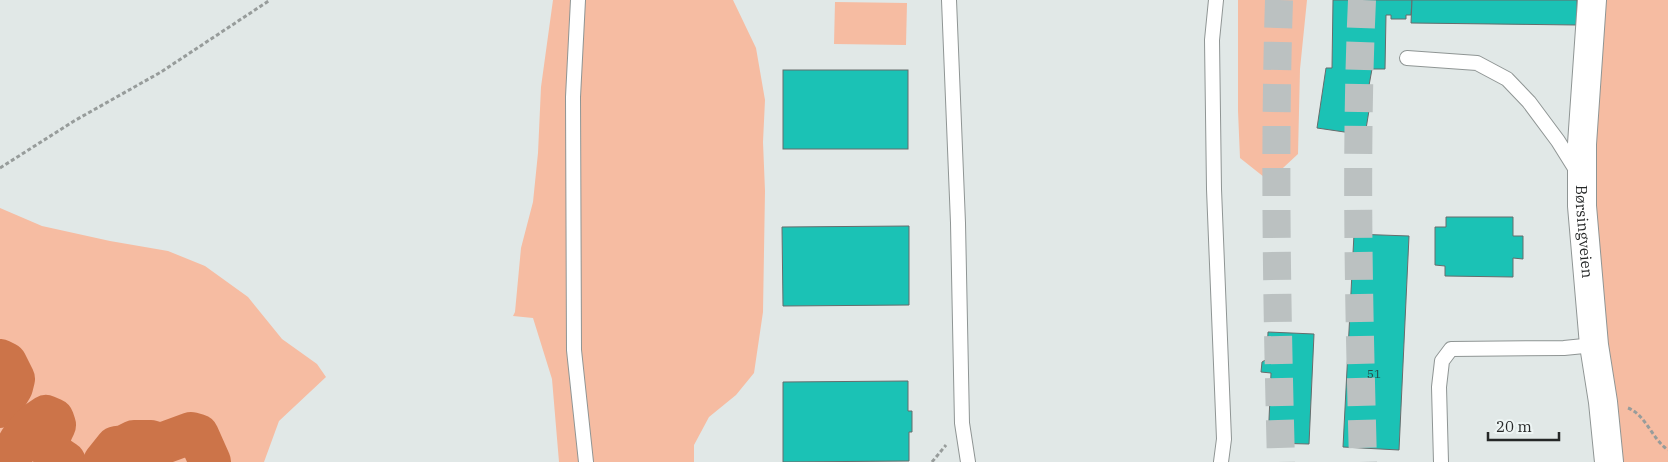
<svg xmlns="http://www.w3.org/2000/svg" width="1668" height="462" viewBox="0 0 1668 462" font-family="'IBM Plex Serif',serif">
<rect width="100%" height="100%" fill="#e1e8e7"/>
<g fill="#f6bca2">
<polygon points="553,0 733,0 756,48 765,100 763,142 765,191 763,312 754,373 736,395 709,417 694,445 694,462 559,462 552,379 533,318 513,316 515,312 521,248 533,202 538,153 541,87"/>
<polygon points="1238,0 1307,0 1300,69 1298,154 1269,181 1240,158 1238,111"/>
<polygon points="1598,0 1668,0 1668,462 1622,462 1602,344 1590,115"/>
<polygon points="835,2 907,3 906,45 834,44"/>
<polygon points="0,208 42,226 110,241 168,251 205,266 248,297 282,339 317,364 326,377 279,421 264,462 0,462"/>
</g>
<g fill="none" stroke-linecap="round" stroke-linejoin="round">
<g stroke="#cc7449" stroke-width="42">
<polyline points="0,360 6,363 14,379 12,387 0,407"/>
<path d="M7,462C13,455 15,449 20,441C26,432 36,422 46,416L53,419L55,425C45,445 46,450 65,462"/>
<polyline points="104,462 116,447 124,446 134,441 151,441 161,444 191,433 198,435 210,462"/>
</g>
</g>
<g fill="#1bc2b5" stroke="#676c6c">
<polygon points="1333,0 1412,0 1411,15 1406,15 1406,19 1391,19 1391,15 1386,15 1385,69 1372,69 1368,91 1372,92 1365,135 1317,128 1326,68 1332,68"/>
<polygon points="1412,0 1577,0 1577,25 1411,23"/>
<rect x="783" y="70" width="125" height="79"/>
<polygon points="1446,217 1513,217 1513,236 1523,236 1523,259 1513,258 1513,277 1445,276 1445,266 1435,265 1435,227 1446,227"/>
<polygon points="909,226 909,305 783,306 782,227"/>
<polygon points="1354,234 1409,236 1399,450 1343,447"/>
<polygon points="1268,332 1314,334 1309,444 1268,443 1271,373 1261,372 1262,362 1267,359"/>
<polygon points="908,381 908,411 912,411 912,432 909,432 909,461 783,462 783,382"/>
</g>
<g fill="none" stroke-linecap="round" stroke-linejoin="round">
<g stroke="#bbc1c1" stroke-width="28" stroke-dasharray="28 14" stroke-linecap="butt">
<path d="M1279,0C1274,154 1277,308 1281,462"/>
<path d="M1362,0C1355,154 1359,308 1363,462"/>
</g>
<defs>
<g id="service">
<polyline points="578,0 573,97 574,350 586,462"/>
<polyline points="949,0 958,223 962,423 968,462"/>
<polyline points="1216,0 1212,40 1214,189 1224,439 1221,462"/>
<polyline points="1407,58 1477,63 1507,79 1529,102 1558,141 1578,173"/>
<polyline points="1441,462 1439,387 1442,361 1451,349 1564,348 1594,345"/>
</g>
<g id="minor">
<path id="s1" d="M1592,0L1582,144V206L1594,345L1603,402L1609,462"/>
</g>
</defs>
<use href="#service" stroke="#8f9594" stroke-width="16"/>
<use href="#minor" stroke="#8f9594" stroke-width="30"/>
<g stroke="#979c9b" stroke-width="3" stroke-dasharray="4 2.5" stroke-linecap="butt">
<polyline points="0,168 74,121 161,72 270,0"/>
<path d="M1628,408C1646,415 1652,439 1668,450"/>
<polyline points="932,462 946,445"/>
</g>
<use href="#service" stroke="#fff" stroke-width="14"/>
<use href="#minor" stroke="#fff" stroke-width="28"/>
</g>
<g text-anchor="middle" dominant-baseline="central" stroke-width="4" stroke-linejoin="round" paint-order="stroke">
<g font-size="12" fill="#224e4a">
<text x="1374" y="373">51</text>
</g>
<g font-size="15" fill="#252727" stroke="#eef5f4">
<text stroke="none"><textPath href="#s1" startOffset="232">Børsingveien</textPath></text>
</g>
</g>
<path d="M1488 432v8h71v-8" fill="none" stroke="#252727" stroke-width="2.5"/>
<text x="1496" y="432" font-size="15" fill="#252727" stroke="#eef5f4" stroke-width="4" paint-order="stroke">20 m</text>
</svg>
